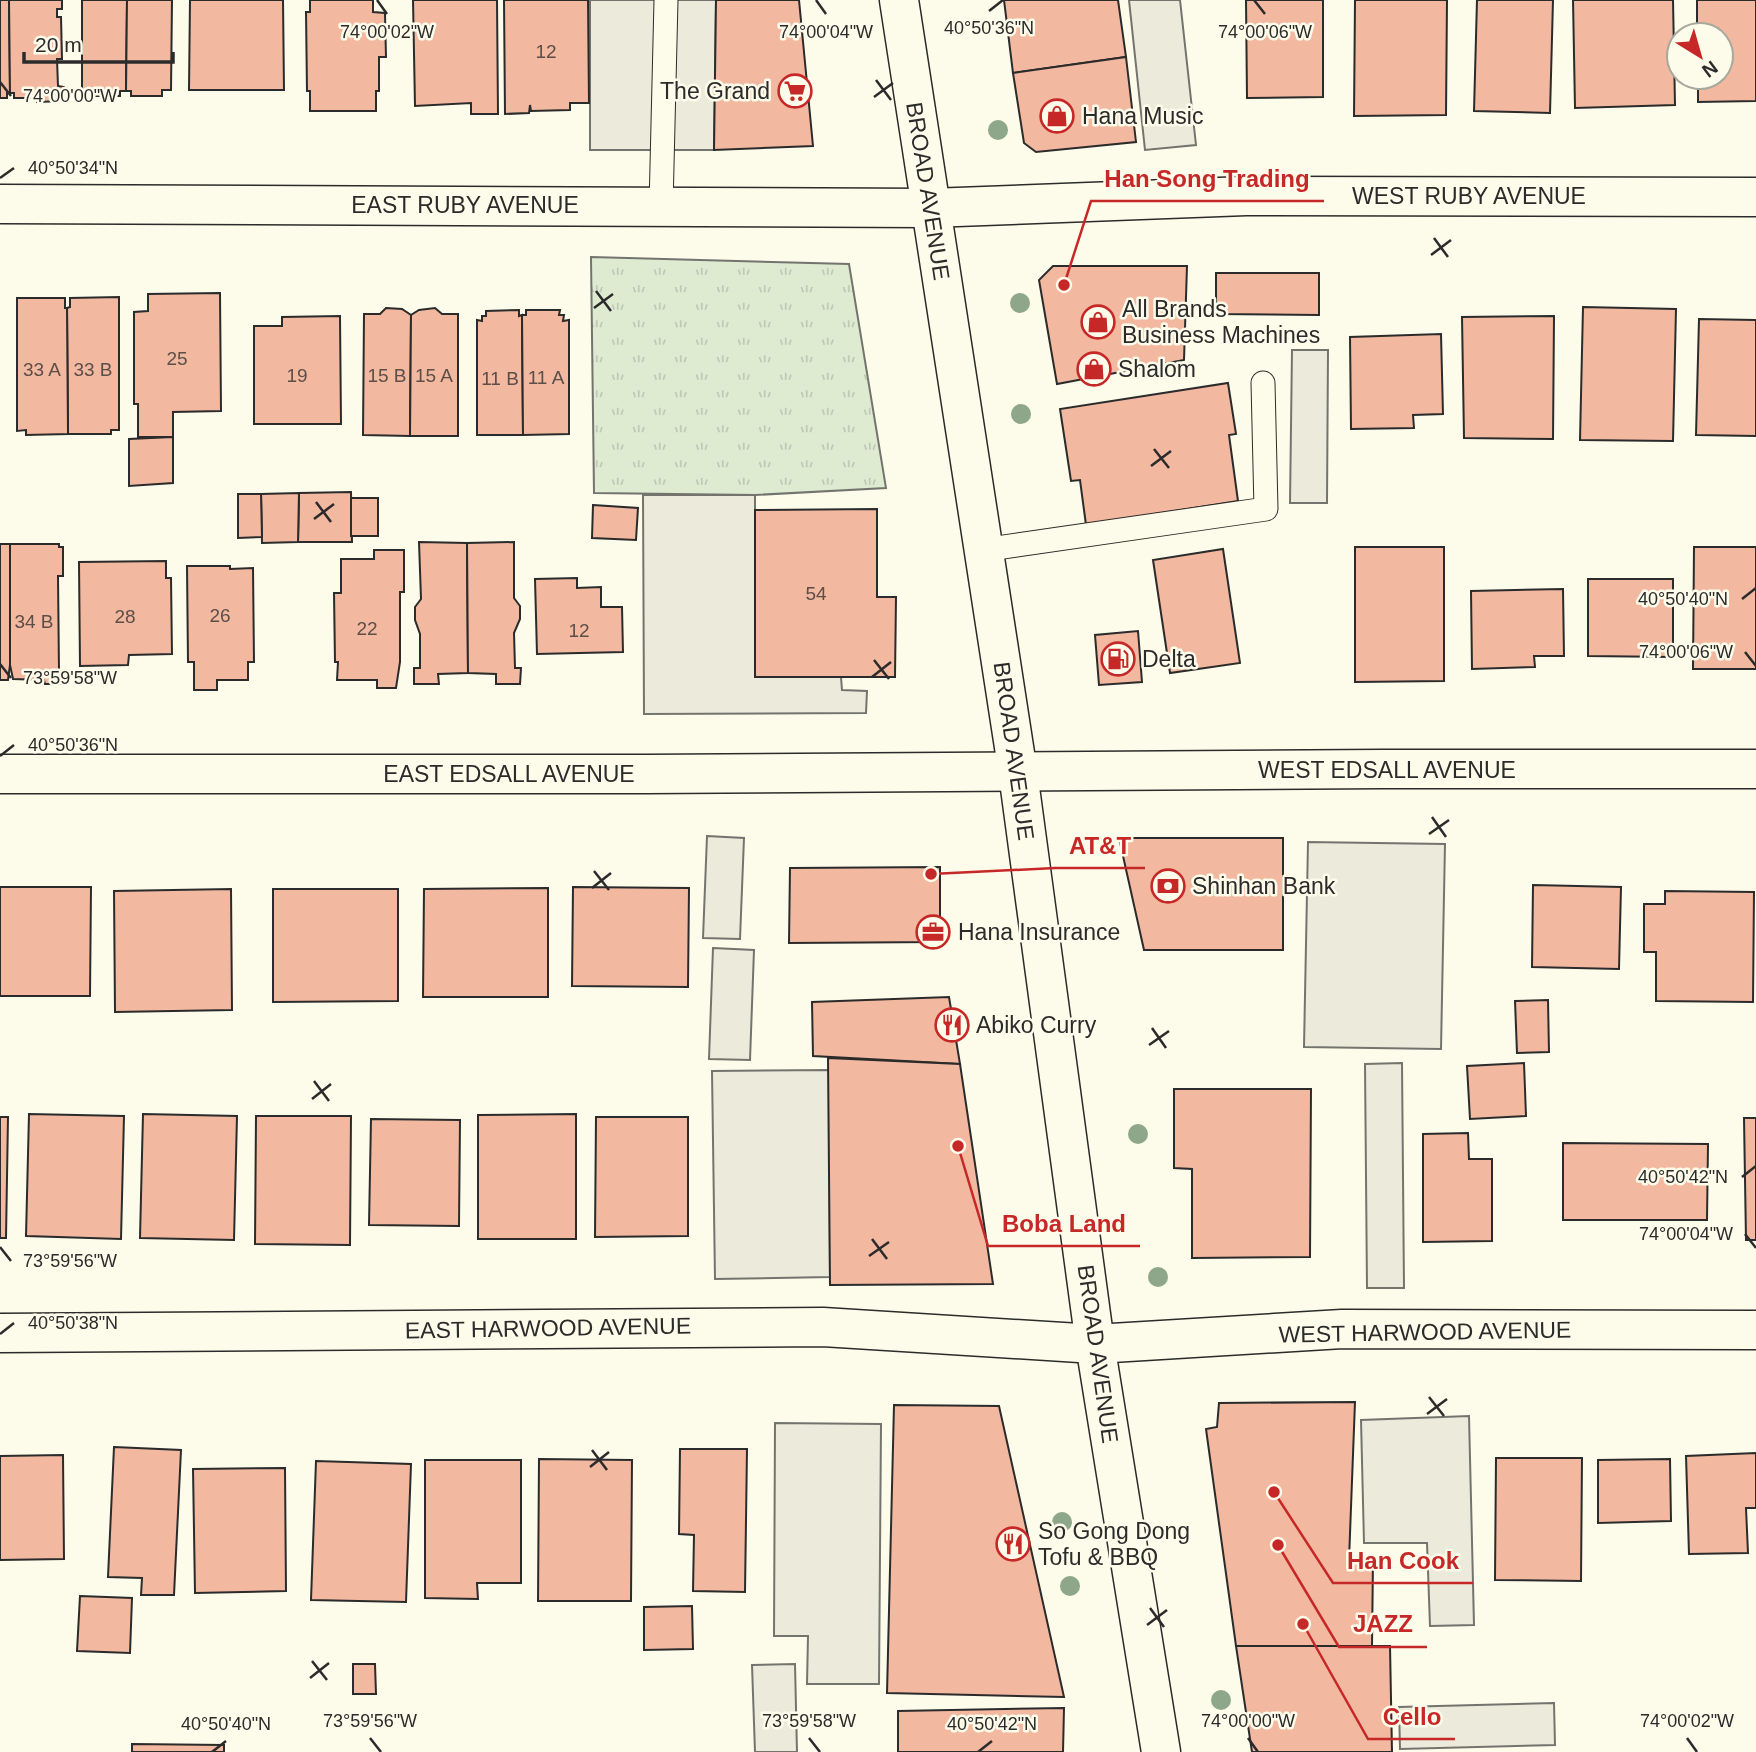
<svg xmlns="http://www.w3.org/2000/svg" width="1756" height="1752" viewBox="0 0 1756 1752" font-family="Arial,sans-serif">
<defs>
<pattern id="grass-tufts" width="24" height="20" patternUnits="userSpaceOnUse" patternTransform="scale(1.75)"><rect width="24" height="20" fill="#deebd1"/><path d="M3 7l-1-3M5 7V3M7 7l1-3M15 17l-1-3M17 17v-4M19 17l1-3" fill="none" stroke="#bfcab4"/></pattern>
</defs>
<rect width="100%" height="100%" fill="#fdfbea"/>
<polygon fill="url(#grass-tufts)" stroke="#74746e" stroke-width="2" points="591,257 849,264 886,488 755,495 594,493"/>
<g fill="#eceadb" stroke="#74746e" stroke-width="2">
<polygon points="590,0 716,0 714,150 590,150"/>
<polygon points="1129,0 1180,0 1196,145 1145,150"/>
<polygon points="1292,350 1328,350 1327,503 1290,503"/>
<polygon points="643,495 755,495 755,677 841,677 842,690 867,691 866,713 644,714"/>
<polygon points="707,836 744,838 740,939 703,938"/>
<polygon points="1308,842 1445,844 1441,1049 1304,1047"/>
<polygon points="713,948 754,950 750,1060 709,1059"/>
<polygon points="1402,1063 1404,1288 1367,1288 1365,1064"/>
<polygon points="829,1070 830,1277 715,1279 712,1071"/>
<polygon points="1469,1416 1474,1625 1430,1626 1427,1543 1364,1543 1361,1420"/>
<polygon points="775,1423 881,1424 879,1684 807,1684 808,1636 774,1636"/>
<polygon points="795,1664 797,1752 755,1752 752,1665"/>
<polygon points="1554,1703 1555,1745 1400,1749 1399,1707"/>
</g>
<g fill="#f2b8a0" stroke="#2b2b2b" stroke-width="2">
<polygon points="0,0 9,0 10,93 7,93 7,98 0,98"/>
<polygon points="9,0 62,0 62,9 57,9 57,17 61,17 62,59 57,59 58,86 64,87 63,101 37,102 37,98 14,98 14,93 10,93"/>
<polygon points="82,0 127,0 126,91 120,91 120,96 90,96 90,90 82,90"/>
<polygon points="127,0 172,0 171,90 162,90 162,96 131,96 131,91 126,91"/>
<polygon points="190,0 283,0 284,90 189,90"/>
<polygon points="310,0 373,0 373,12 385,13 386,57 379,57 379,91 376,91 376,111 310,111 310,91 307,91 306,12 310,12"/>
<polygon points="413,0 497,0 498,114 471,114 471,103 415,106"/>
<polygon points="504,0 588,0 589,103 570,103 570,110 531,111 530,105 529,113 505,114"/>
<polygon points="716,0 799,0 813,146 714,150"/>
<polygon points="1004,0 1118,0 1126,57 1013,73"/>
<polygon points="1246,0 1323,0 1323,97 1247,98"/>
<polygon points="1355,0 1447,0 1446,115 1354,116"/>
<polygon points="1477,0 1553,0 1550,113 1474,111"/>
<polygon points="1573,0 1673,0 1675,105 1575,108"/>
<polygon points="1697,0 1756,0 1756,101 1698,102 1698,77 1721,77 1721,35 1697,35"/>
<polygon points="1126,57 1136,142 1036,152 1024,143 1013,73"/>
<polygon points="1053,266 1187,266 1184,360 1057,384 1039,280"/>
<polygon points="1216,273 1319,273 1319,315 1216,314"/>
<polygon points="220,293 221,411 173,412 173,437 138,437 138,404 134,404 134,312 148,311 148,294"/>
<polygon points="119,297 119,430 111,430 111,434 68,434 67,308 70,307 70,298"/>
<polygon points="17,298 65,298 65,308 67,308 68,434 26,435 26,430 17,431"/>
<polygon points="1583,307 1676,309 1673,441 1580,440"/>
<polygon points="386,308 402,309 411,315 410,436 363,435 364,314 380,314"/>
<polygon points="435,308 442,314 458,314 458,436 410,436 411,315 419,310"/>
<polygon points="519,310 519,316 522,315 523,435 477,435 477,320 482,321 482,316 486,316 486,311"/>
<polygon points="526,310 560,310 559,315 564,315 563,321 569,320 569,434 523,435 522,315 526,315"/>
<polygon points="340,316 341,424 254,424 254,326 282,326 282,317"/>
<polygon points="1554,316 1553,439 1464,438 1462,317"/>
<polygon points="1699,319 1756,320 1756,436 1696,435"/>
<polygon points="1441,334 1443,414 1413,415 1414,428 1351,429 1350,337"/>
<polygon points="1228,383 1236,434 1229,435 1238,501 1086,525 1080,480 1071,481 1060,409"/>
<polygon points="173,437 173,483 129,486 129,439"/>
<polygon points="351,492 352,542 298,542 299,493"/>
<polygon points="299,493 298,542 262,543 261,494"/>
<polygon points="238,494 261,494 262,537 238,538"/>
<rect x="351" y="498" width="27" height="38"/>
<polygon points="593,505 638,508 636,540 592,538"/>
<polygon points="877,509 877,597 896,597 895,677 755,677 755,510"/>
<polygon points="419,542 467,543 468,673 438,674 439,684 414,684 414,668 420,668 420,634 415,620 415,607 421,599"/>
<polygon points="514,542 514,598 520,606 520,619 514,633 515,668 521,668 520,684 496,684 496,674 468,673 467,543"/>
<polygon points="0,544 10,544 10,665 8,680 0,680"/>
<polygon points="10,544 59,544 59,547 63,547 63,576 58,576 59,672 64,673 64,684 45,684 44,680 13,679 10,665"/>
<polygon points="1355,547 1444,547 1444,681 1355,682"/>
<polygon points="1694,547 1756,547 1756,669 1693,669"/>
<polygon points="1223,549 1240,663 1170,673 1153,560"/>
<polygon points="374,550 404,550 404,592 400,592 400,662 396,688 377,688 377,680 337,680 338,662 335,662 334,593 341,593 341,559 374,559"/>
<polygon points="166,561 166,578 171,578 172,654 129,655 128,665 80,666 79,562"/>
<polygon points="187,566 230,566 230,569 253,568 254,662 248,662 248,680 217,680 217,690 194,690 194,662 188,662"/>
<polygon points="577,578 577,588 601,587 601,607 622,607 623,652 537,654 535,579"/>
<polygon points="1588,579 1673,579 1673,657 1588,656"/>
<polygon points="1563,589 1564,656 1534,656 1535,667 1472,669 1471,591"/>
<polygon points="1138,631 1142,682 1099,685 1095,635"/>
<polygon points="1119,838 1283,838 1283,950 1144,950"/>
<polygon points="940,867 940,942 789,943 790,868"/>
<polygon points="1533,885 1621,887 1619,969 1532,967"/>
<polygon points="0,887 91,887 90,996 0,996"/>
<polygon points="573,887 689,888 688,987 572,986"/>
<polygon points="548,888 548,997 423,997 424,889"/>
<polygon points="231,889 232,1010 115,1012 114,891"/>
<polygon points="273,889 398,889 398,1001 273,1002"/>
<polygon points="1665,891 1754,892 1753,1002 1656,1001 1656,952 1644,952 1644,904 1665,904"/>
<polygon points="949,997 960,1064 813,1056 812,1002"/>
<polygon points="1548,1000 1549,1052 1517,1053 1515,1001"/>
<polygon points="828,1058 960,1064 993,1284 830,1285"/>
<polygon points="1524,1063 1526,1116 1470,1119 1467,1066"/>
<polygon points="1174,1089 1311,1089 1310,1257 1192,1258 1192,1169 1174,1168"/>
<polygon points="29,1114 124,1116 121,1239 26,1236"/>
<polygon points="143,1114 237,1116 234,1240 140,1238"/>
<polygon points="576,1114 576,1239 478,1239 478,1115"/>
<polygon points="256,1116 351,1116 350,1245 255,1244"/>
<polygon points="0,1117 8,1117 6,1238 0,1238"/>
<polygon points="596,1117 688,1117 688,1236 595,1237"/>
<polygon points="1744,1118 1756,1118 1756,1240 1746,1240"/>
<polygon points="371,1119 460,1120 459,1226 369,1225"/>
<polygon points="1468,1133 1469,1159 1492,1159 1492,1241 1423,1242 1423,1134"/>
<polygon points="1563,1143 1708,1144 1707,1220 1563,1220"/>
<polygon points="1355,1402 1349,1560 1373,1559 1372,1646 1236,1646 1206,1429 1217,1427 1219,1403"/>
<polygon points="894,1405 999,1406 1064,1697 887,1693"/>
<polygon points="114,1447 181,1450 174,1595 141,1595 142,1578 108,1577"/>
<polygon points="680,1449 747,1449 745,1592 693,1591 694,1535 679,1534"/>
<polygon points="1756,1453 1756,1508 1746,1508 1748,1553 1689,1554 1686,1456"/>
<polygon points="63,1455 64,1559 0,1560 0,1456"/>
<polygon points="1496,1458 1582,1458 1581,1581 1495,1580"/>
<polygon points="539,1459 632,1460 631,1601 538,1601"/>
<polygon points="1670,1459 1671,1521 1598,1523 1598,1460"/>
<polygon points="425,1460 521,1460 521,1583 477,1583 478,1599 425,1598"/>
<polygon points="316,1461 411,1464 406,1602 311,1600"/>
<polygon points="285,1468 286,1591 195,1593 193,1469"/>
<polygon points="80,1596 132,1598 130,1653 77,1651"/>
<polygon points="692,1606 693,1649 644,1650 644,1607"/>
<polygon points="1236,1646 1390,1646 1392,1752 1252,1752"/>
<polygon points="353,1664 375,1664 376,1694 353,1694"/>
<polygon points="1064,1708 1063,1752 898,1752 898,1711"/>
<polygon points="132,1744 224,1745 224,1752 132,1752"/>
</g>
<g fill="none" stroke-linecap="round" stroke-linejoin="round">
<defs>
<g id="service">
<polyline points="661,207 666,0"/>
<polyline points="983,550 1266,509 1263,383"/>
</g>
<g id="minor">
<polyline points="0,204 930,208 1246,196 1756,197"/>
<polyline points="0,774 646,774 1383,769 1756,769"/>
<polyline points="0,1333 823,1327 1095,1344 1342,1329 1756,1330"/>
</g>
<polyline id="secondary" points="899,0 1018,773 1095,1344 1161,1752"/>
</defs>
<use href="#service" stroke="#2b2b2b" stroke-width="25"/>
<use href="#minor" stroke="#2b2b2b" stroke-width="41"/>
<use href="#secondary" stroke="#2b2b2b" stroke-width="41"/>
<use href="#service" stroke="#fdfbea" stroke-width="23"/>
<use href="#minor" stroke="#fdfbea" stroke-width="38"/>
<use href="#secondary" stroke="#fdfbea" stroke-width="38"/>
</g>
<g fill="#8ea78a">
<circle cx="998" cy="130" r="10"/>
<circle cx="1020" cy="303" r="10"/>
<circle cx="1021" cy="414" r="10"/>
<circle cx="1138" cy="1134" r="10"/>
<circle cx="1158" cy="1277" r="10"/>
<circle cx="1062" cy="1522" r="10"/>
<circle cx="1070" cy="1586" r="10"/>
<circle cx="1221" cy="1700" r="10"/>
</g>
<path fill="none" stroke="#2b2b2b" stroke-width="2.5" d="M377,0L387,14M816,0L826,14M1254,0L1265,14M989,11L1003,0M876,80L891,100M0,82L11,96M874,97L893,83M0,178L14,168M1434,238L1448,257M1431,255L1451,240M596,291L611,311M594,308L613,294M1154,449L1169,468M1151,466L1171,451M316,502L331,522M314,519L334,504M1742,599L1756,588M1745,652L1756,666M874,660L889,679M0,664L11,678M872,677L891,662M0,756L14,745M1432,817L1446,837M1429,834L1449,820M594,871L609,890M592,888L611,873M1152,1028L1166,1048M1149,1045L1169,1031M314,1081L329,1101M312,1099L331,1084M1742,1177L1756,1166M1745,1234L1756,1248M872,1239L887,1259M0,1247L11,1261M869,1256L889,1242M0,1334L14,1323M1429,1397L1444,1416M1427,1414L1447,1399M592,1450L607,1470M590,1467L609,1452M1150,1608L1164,1627M1147,1625L1167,1610M312,1661L327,1680M310,1678L329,1663M370,1738L381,1752M809,1738L820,1752M1248,1738L1258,1752M1687,1738L1697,1752M212,1752L226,1741M978,1752L992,1741"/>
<defs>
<symbol id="supermarket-ring" viewBox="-11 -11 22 22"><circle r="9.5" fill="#fdfbea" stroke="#c62828" stroke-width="1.5"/><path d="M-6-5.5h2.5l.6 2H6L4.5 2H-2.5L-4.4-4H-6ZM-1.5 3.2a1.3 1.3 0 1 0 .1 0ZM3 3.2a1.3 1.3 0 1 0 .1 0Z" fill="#c62828"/></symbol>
<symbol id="shop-ring" viewBox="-11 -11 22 22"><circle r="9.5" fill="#fdfbea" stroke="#c62828" stroke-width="1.5"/><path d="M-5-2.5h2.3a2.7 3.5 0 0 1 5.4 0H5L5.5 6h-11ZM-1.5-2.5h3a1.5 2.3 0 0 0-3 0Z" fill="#c62828"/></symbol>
<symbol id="fuel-ring" viewBox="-11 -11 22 22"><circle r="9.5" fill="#fdfbea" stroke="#c62828" stroke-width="1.5"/><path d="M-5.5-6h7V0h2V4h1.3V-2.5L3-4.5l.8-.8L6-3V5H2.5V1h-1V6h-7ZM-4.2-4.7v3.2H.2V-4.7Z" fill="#c62828"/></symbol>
<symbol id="bank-ring" viewBox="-11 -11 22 22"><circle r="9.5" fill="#fdfbea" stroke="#c62828" stroke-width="1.5"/><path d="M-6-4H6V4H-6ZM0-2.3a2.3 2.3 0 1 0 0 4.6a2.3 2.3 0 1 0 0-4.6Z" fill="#c62828"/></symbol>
<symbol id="office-ring" viewBox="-11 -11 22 22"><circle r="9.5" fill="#fdfbea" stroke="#c62828" stroke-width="1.5"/><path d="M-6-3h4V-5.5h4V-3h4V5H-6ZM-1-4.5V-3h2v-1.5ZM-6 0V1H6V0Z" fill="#c62828"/></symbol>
<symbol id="restaurant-ring" viewBox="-11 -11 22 22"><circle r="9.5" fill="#fdfbea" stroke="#c62828" stroke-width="1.5"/><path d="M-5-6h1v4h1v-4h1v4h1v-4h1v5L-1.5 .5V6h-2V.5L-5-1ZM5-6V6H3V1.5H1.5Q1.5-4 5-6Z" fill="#c62828"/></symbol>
</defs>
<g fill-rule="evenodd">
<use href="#supermarket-ring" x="776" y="72" width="38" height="38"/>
<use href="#shop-ring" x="1038" y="97" width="38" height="38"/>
<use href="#shop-ring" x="1079" y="303" width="38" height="38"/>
<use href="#shop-ring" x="1075" y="350" width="38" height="38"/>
<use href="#fuel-ring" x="1099" y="640" width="38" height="38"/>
<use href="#bank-ring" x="1149" y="867" width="38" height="38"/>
<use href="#office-ring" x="914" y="913" width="38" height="38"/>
<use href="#restaurant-ring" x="933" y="1006" width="38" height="38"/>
<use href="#restaurant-ring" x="994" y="1525" width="38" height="38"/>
</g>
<g text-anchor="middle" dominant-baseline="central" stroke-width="5" stroke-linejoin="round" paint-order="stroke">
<g font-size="19" fill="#5d4e48">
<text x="546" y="51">12</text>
<text x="177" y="358">25</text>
<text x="42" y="369">33 A</text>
<text x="93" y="369">33 B</text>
<text x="297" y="375">19</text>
<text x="387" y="375">15 B</text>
<text x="434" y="375">15 A</text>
<text x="546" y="377">11 A</text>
<text x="500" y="378">11 B</text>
<text x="816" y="593">54</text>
<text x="220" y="615">26</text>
<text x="125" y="616">28</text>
<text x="34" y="621">34 B</text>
<text x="367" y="628">22</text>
<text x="579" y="630">12</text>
</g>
<g font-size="23" fill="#2b2b2b" stroke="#fdfbea" text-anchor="start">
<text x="770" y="91" text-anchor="end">The Grand</text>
<text x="1082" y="116">Hana Music</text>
<text x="1122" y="309">All Brands<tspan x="1122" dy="26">Business Machines</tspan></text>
<text x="1118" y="369">Shalom</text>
<text x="1142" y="659">Delta</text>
<text x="1192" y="886">Shinhan Bank</text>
<text x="958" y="932">Hana Insurance</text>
<text x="976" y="1025">Abiko Curry</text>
<text x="1038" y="1531">So Gong Dong<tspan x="1038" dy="26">Tofu &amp; BBQ</tspan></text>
</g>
<g font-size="23" fill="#2b2b2b" stroke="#fdfbea">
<text transform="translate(928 191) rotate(81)">BROAD AVENUE</text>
<text x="1469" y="196">WEST RUBY AVENUE</text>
<text x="465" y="205">EAST RUBY AVENUE</text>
<text transform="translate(1014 751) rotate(82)">BROAD AVENUE</text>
<text x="1387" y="770">WEST EDSALL AVENUE</text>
<text x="509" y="774">EAST EDSALL AVENUE</text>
<text transform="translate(548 1328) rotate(-1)">EAST HARWOOD AVENUE</text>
<text transform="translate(1425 1332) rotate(-1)">WEST HARWOOD AVENUE</text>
<text transform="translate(1098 1354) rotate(82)">BROAD AVENUE</text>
</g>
</g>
<g font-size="18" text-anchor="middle" fill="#2b2b2b" stroke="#fdfbea" stroke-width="5" stroke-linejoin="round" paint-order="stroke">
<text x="989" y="34">40°50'36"N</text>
<text x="387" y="38">74°00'02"W</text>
<text x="826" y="38">74°00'04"W</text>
<text x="1265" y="38">74°00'06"W</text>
<text x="70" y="102">74°00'00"W</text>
<text x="73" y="174">40°50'34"N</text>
<text x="1683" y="605">40°50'40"N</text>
<text x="1686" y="658">74°00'06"W</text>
<text x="70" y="684">73°59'58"W</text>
<text x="73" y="751">40°50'36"N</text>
<text x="1683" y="1183">40°50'42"N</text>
<text x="1686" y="1240">74°00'04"W</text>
<text x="70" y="1267">73°59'56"W</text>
<text x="73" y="1329">40°50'38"N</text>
<text x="370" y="1727">73°59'56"W</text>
<text x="809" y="1727">73°59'58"W</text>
<text x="1248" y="1727">74°00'00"W</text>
<text x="1687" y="1727">74°00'02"W</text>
<text x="226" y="1730">40°50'40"N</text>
<text x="992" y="1730">40°50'42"N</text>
</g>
<path fill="none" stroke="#c62828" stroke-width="2.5" d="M1064 285L1091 201H1324M931 874L1055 868H1145M958 1146L988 1246H1140M1274 1492L1333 1583H1473M1278 1545L1339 1647H1427M1303 1624L1368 1739H1455"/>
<g fill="#c62828" stroke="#fdfbea" stroke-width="2.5">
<circle cx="1064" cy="285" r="7"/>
<circle cx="931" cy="874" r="7"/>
<circle cx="958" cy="1146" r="7"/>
<circle cx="1274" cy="1492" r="7"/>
<circle cx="1278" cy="1545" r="7"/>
<circle cx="1303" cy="1624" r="7"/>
</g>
<g font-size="24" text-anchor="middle" font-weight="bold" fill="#c62828" stroke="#fdfbea" stroke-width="5" stroke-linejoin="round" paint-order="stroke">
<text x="1207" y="187">Han Song Trading</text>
<text x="1100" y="854">AT&amp;T</text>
<text x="1064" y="1232">Boba Land</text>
<text x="1403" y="1569">Han Cook</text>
<text x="1383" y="1632">JAZZ</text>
<text x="1412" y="1725">Cello</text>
</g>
<g transform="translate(1700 56) rotate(143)"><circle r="33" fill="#fdfbea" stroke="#a9a89e" stroke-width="2"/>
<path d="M0-5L12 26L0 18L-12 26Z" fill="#c62828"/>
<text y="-10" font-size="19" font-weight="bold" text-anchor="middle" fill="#2b2b2b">N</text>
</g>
<path d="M24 52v10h149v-10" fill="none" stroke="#2b2b2b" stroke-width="3.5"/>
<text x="35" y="52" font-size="21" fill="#2b2b2b" stroke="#fdfbea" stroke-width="5" paint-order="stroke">20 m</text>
</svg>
